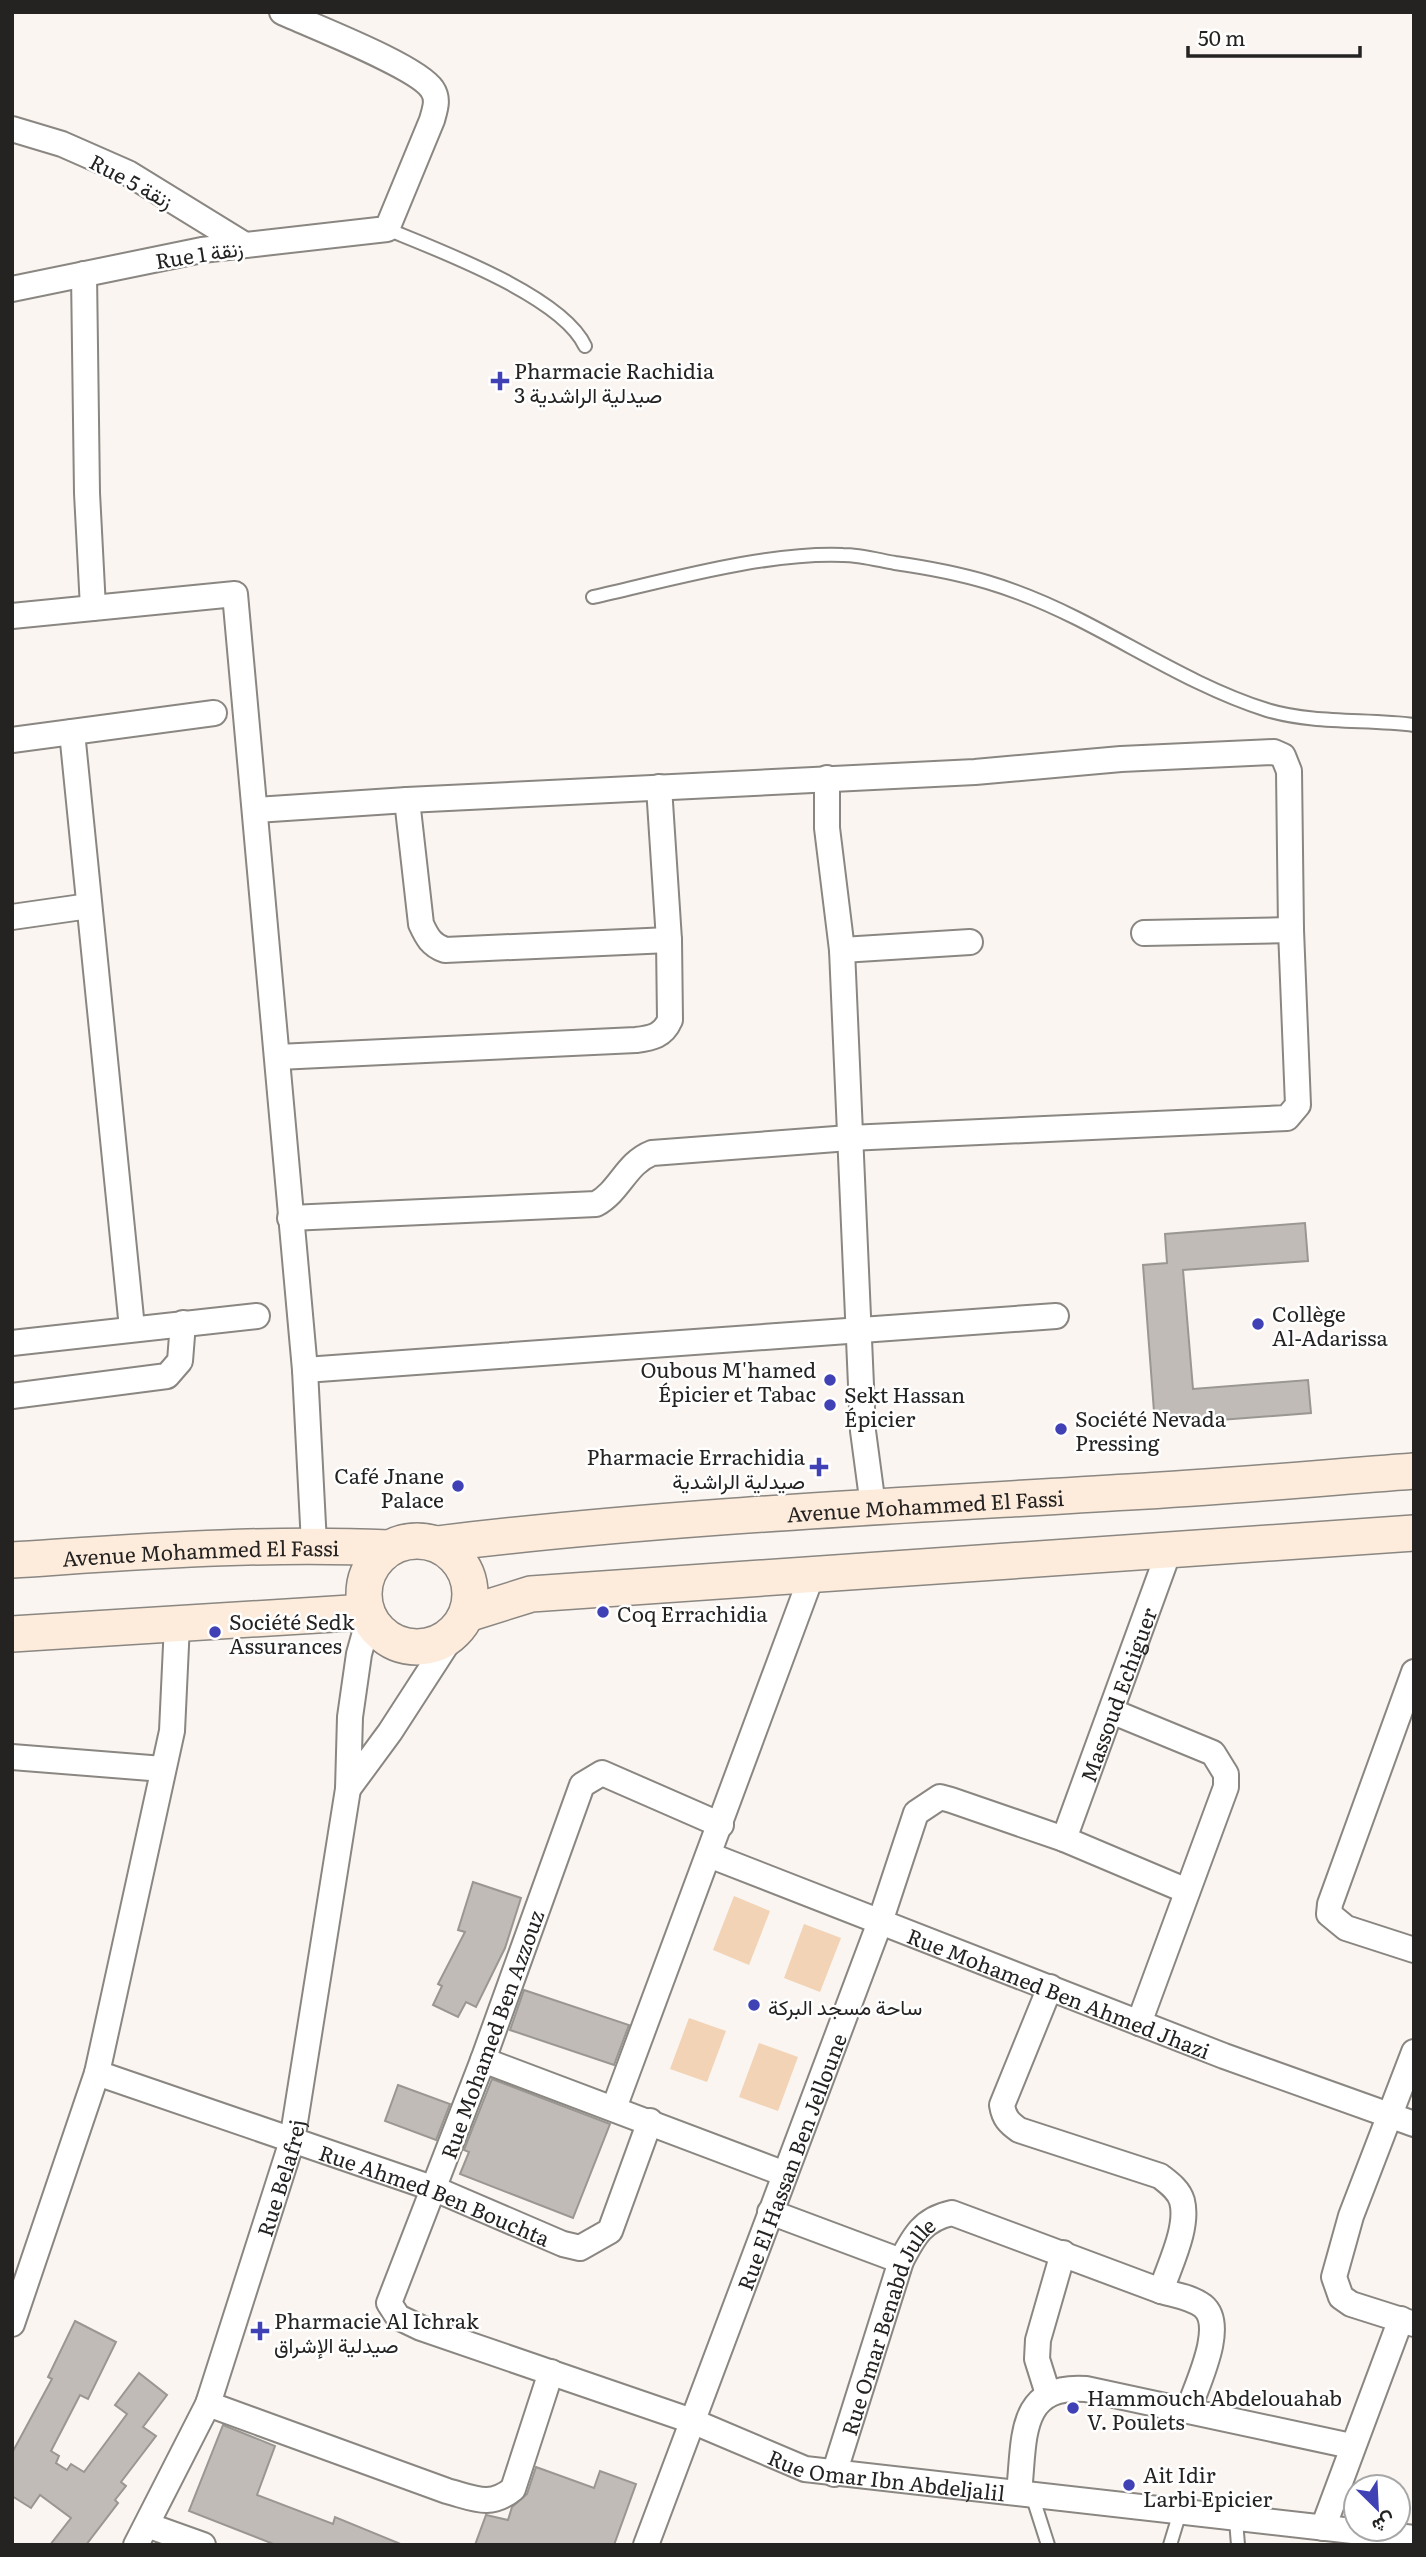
<svg xmlns="http://www.w3.org/2000/svg" width="1426" height="2557" viewBox="0 0 1426 2557" font-family="Literata,Vazirmatn,serif">
<rect width="100%" height="100%" fill="#faf5f0"/>
<g fill="#f2d3b5">
<polygon points="734,1896 770,1911 749,1965 713,1950"/>
<polygon points="804,1924 841,1938 820,1992 784,1978"/>
<polygon points="689,2018 726,2031 707,2082 670,2069"/>
<polygon points="759,2043 798,2057 778,2111 739,2097"/>
</g>
<g fill="#c0bbb7" stroke="#9a9691" stroke-width="2">
<polygon points="1305,1223 1308,1261 1183,1270 1193,1389 1308,1380 1311,1413 1155,1425 1143,1265 1167,1263 1165,1234"/>
<polygon points="473,1882 521,1898 505,1948 476,2007 466,2002 458,2017 433,2005 442,1986 438,1984 465,1932 458,1930"/>
<polygon points="524,1990 629,2025 614,2065 510,2030"/>
<polygon points="492,2079 610,2124 573,2218 460,2174 469,2152 464,2150"/>
<polygon points="398,2085 450,2104 436,2140 385,2121"/>
<polygon points="75,2321 116,2342 88,2399 80,2395 51,2451 59,2456 56,2463 67,2470 71,2464 84,2472 127,2414 115,2405 139,2373 167,2395 143,2427 156,2436 121,2482 126,2486 115,2500 118,2503 86,2545 50,2545 71,2518 40,2495 31,2508 12,2496 12,2453 52,2379 48,2377"/>
<polygon points="223,2425 275,2446 257,2495 333,2524 335,2517 403,2545 276,2545 189,2511"/>
<polygon points="536,2467 594,2488 600,2471 636,2484 614,2545 475,2545 486,2515 508,2520 512,2507 527,2494"/>
</g>
<g fill="none" stroke-linecap="round" stroke-linejoin="round">
<defs>
<g id="lane">
<path d="M387,229C438,250 562,296 585,346"/>
<path d="M593,597C669,580 765,552 843,555C860,555 878,560 895,563C965,573 1012,586 1076,618C1138,649 1200,689 1267,710C1314,724 1365,719 1414,725"/>
<polyline points="1032,2495 1048,2545"/>
<polyline points="1236,2520 1238,2545"/>
<polyline points="1170,2545 1180,2512"/>
</g>
<g id="street">
<polyline points="12,129 62,144 128,173 245,245"/>
<polyline points="84,274 87,493 93,608"/>
<path d="M12,289L202,250L387,229L432,120C435,109 439,99 432,89C417,66 312,26 282,12"/>
<polyline points="12,616 235,594 305,1370 314,1544"/>
<polyline points="72,732 132,1328"/>
<polyline points="12,740 214,713"/>
<polyline points="827,778 827,828 842,950 863,1431 873,1506"/>
<path d="M407,800L421,924C427,937 431,945 445,950L669,940"/>
<path d="M256,810L407,800L975,772L1121,759L1274,752L1283,756L1289,771L1291,930L1298,1105L1287,1118L849,1138L652,1153C626,1163 620,1191 596,1204L290,1218"/>
<polyline points="12,917 89,906"/>
<polyline points="1144,933 1291,930"/>
<polyline points="842,950 970,942"/>
<path d="M278,1057L636,1040C652,1038 663,1036 670,1020L669,940L659,787"/>
<polyline points="12,1343 257,1316"/>
<polyline points="305,1370 1056,1316"/>
<polyline points="12,1396 167,1376 180,1361 183,1323"/>
<polyline points="1414,1672 1330,1904 1329,1914 1346,1928 1414,1950"/>
<polyline points="1111,1711 1213,1753 1226,1774 1226,1787 1139,2023"/>
<polyline points="12,1757 163,1769"/>
<polyline points="348,1789 390,1732 456,1630"/>
<path id="s1" d="M721,1825L602,1773L582,1785L483,2060L389,2303L398,2317L421,2328L692,2421L805,2469L1414,2538"/>
<path id="s2" d="M1064,1839L1169,1551"/>
<path id="s3" d="M709,1855L1224,2056L1414,2124"/>
<path d="M1050,1987L1002,2105C1004,2118 1009,2123 1019,2130L1160,2176C1169,2183 1179,2190 1182,2201C1189,2228 1169,2266 1161,2291"/>
<polyline points="1414,2052 1351,2216 1334,2277 1341,2297 1351,2304 1414,2324"/>
<polyline points="483,2060 785,2174"/>
<path id="s4" d="M97,2073L435,2189L563,2244L580,2248L610,2231L650,2121"/>
<polyline points="614,2108 813,1572"/>
<polyline points="770,2212 901,2261"/>
<polyline points="12,2324 97,2073 172,1731 177,1624"/>
<polyline points="1048,2394 1037,2359 1038,2340 1063,2253"/>
<path d="M208,2404L447,2491C474,2498 490,2508 513,2489L551,2372"/>
<path id="s5" d="M834,2474L901,2261C914,2236 923,2219 952,2213L1161,2291C1175,2295 1191,2297 1203,2306C1227,2326 1196,2386 1188,2411"/>
<path d="M1019,2492C1025,2440 1017,2384 1086,2389L1351,2446"/>
<polyline points="147,2525 203,2545"/>
<polyline points="1323,2528 1401,2319"/>
<path id="s6" d="M136,2545L208,2404L292,2141L348,1789L350,1717L359,1654L369,1618"/>
<path id="s7" d="M646,2545L880,1922L916,1813L940,1797L951,1800L1064,1839L1187,1891"/>
</g>
<g id="secondary">
<circle cx="417" cy="1594" r="53"/>
<path id="s8" d="M437,1544C667,1516 898,1506 1129,1492C1224,1487 1319,1478 1414,1471"/>
<path id="s9" d="M12,1560C138,1552 263,1542 389,1548"/>
<polyline points="467,1614 531,1594 1414,1533"/>
<polyline points="12,1634 366,1612"/>
</g>
</defs>
<use href="#lane" stroke="#8a8681" stroke-width="16"/>
<use href="#street" stroke="#8a8681" stroke-width="28"/>
<use href="#secondary" stroke="#8a8681" stroke-width="38"/>
<use href="#lane" stroke="#fff" stroke-width="12"/>
<use href="#street" stroke="#fff" stroke-width="24"/>
<use href="#secondary" stroke="#fdecdc" stroke-width="35"/>
</g>
<g fill="#4141b6" stroke="#fff" stroke-width="2.5">
<path d="M496.5 370.5h7v7h7v7h-7v7h-7v-7h-7v-7h7z"/>
<circle cx="1258" cy="1324" r="7"/>
<circle cx="830" cy="1380" r="7"/>
<circle cx="830" cy="1405" r="7"/>
<circle cx="1061" cy="1429" r="7"/>
<path d="M815.5 1456.5h7v7h7v7h-7v7h-7v-7h-7v-7h7z"/>
<circle cx="458" cy="1486" r="7"/>
<circle cx="603" cy="1612" r="7"/>
<circle cx="215" cy="1632" r="7"/>
<circle cx="754" cy="2005" r="7"/>
<path d="M256.5 2320.5h7v7h7v7h-7v7h-7v-7h-7v-7h7z"/>
<circle cx="1073" cy="2408" r="7"/>
<circle cx="1129" cy="2485" r="7"/>
</g>
<g text-anchor="middle" dominant-baseline="central" stroke-width="5" stroke-linejoin="round" paint-order="stroke">
<g font-size="21" fill="#252322" stroke="#fff">
<text transform="translate(132 180) rotate(28)">Rue 5 زنقة</text>
<text transform="translate(199 253) rotate(-9)">Rue 1 زنقة</text>
<text stroke="none"><textPath href="#s8" startOffset="490">Avenue Mohammed El Fassi</textPath></text>
<text stroke="none"><textPath href="#s9" startOffset="189">Avenue Mohammed El Fassi</textPath></text>
<text stroke="none"><textPath href="#s2" startOffset="154">Massoud Echiguer</textPath></text>
<text stroke="none"><textPath href="#s3" startOffset="376">Rue Mohamed Ben Ahmed Jhazi</textPath></text>
<text transform="translate(491 2034) rotate(-70)">Rue Mohamed Ben Azzouz</text>
<text stroke="none"><textPath href="#s7" startOffset="410">Rue El Hassan Ben Jelloune</textPath></text>
<text stroke="none"><textPath href="#s6" startOffset="396">Rue Belafrej</textPath></text>
<text stroke="none"><textPath href="#s4" startOffset="359">Rue Ahmed Ben Bouchta</textPath></text>
<text stroke="none"><textPath href="#s5" startOffset="158">Rue Omar Benabd Julle</textPath></text>
<text stroke="none"><textPath href="#s1" startOffset="1239">Rue Omar Ibn Abdeljalil</textPath></text>
</g>
<g font-size="21" fill="#252322" stroke="#fff" text-anchor="start">
<text x="514" y="369">Pharmacie Rachidia<tspan x="514" dy="24">3 صيدلية الراشدية</tspan></text>
<text x="1272" y="1312">Collège<tspan x="1272" dy="24">Al-Adarissa</tspan></text>
<text x="816" y="1368" text-anchor="end">Oubous M'hamed<tspan x="816" dy="24">Épicier et Tabac</tspan></text>
<text x="844" y="1393">Sekt Hassan<tspan x="844" dy="24">Épicier</tspan></text>
<text x="1075" y="1417">Société Nevada<tspan x="1075" dy="24">Pressing</tspan></text>
<text x="805" y="1455" text-anchor="end">Pharmacie Errachidia<tspan x="805" dy="24">صيدلية الراشدية</tspan></text>
<text x="444" y="1474" text-anchor="end">Café Jnane<tspan x="444" dy="24">Palace</tspan></text>
<text x="617" y="1612">Coq Errachidia</text>
<text x="229" y="1620">Société Sedk<tspan x="229" dy="24">Assurances</tspan></text>
<text x="768" y="2005">ساحة مسجد البركة</text>
<text x="274" y="2319">Pharmacie Al Ichrak<tspan x="274" dy="24">صيدلية الإشراق</tspan></text>
<text x="1087" y="2396">Hammouch Abdelouahab<tspan x="1087" dy="24">V. Poulets</tspan></text>
<text x="1143" y="2473">Ait Idir<tspan x="1143" dy="24">Larbi Epicier</tspan></text>
</g>
</g>
<rect width="1426" height="2557" fill="none" stroke="#252322" stroke-width="28"/>
<g transform="translate(1377 2508) rotate(156)"><circle r="33" fill="#ffffff" stroke="#a8a7a7" stroke-width="2"/>
<path d="M0-5L12 26L0 18L-12 26Z" fill="#4141b6"/>
<text y="-10" font-size="19" font-weight="bold" text-anchor="middle" fill="#252322">ش</text>
</g>
<path d="M1188 46v10h172v-10" fill="none" stroke="#252322" stroke-width="3.5"/>
<text x="1198" y="46" font-size="21" fill="#252322" stroke="#ffffff" stroke-width="5" paint-order="stroke">50 m</text>
</svg>
